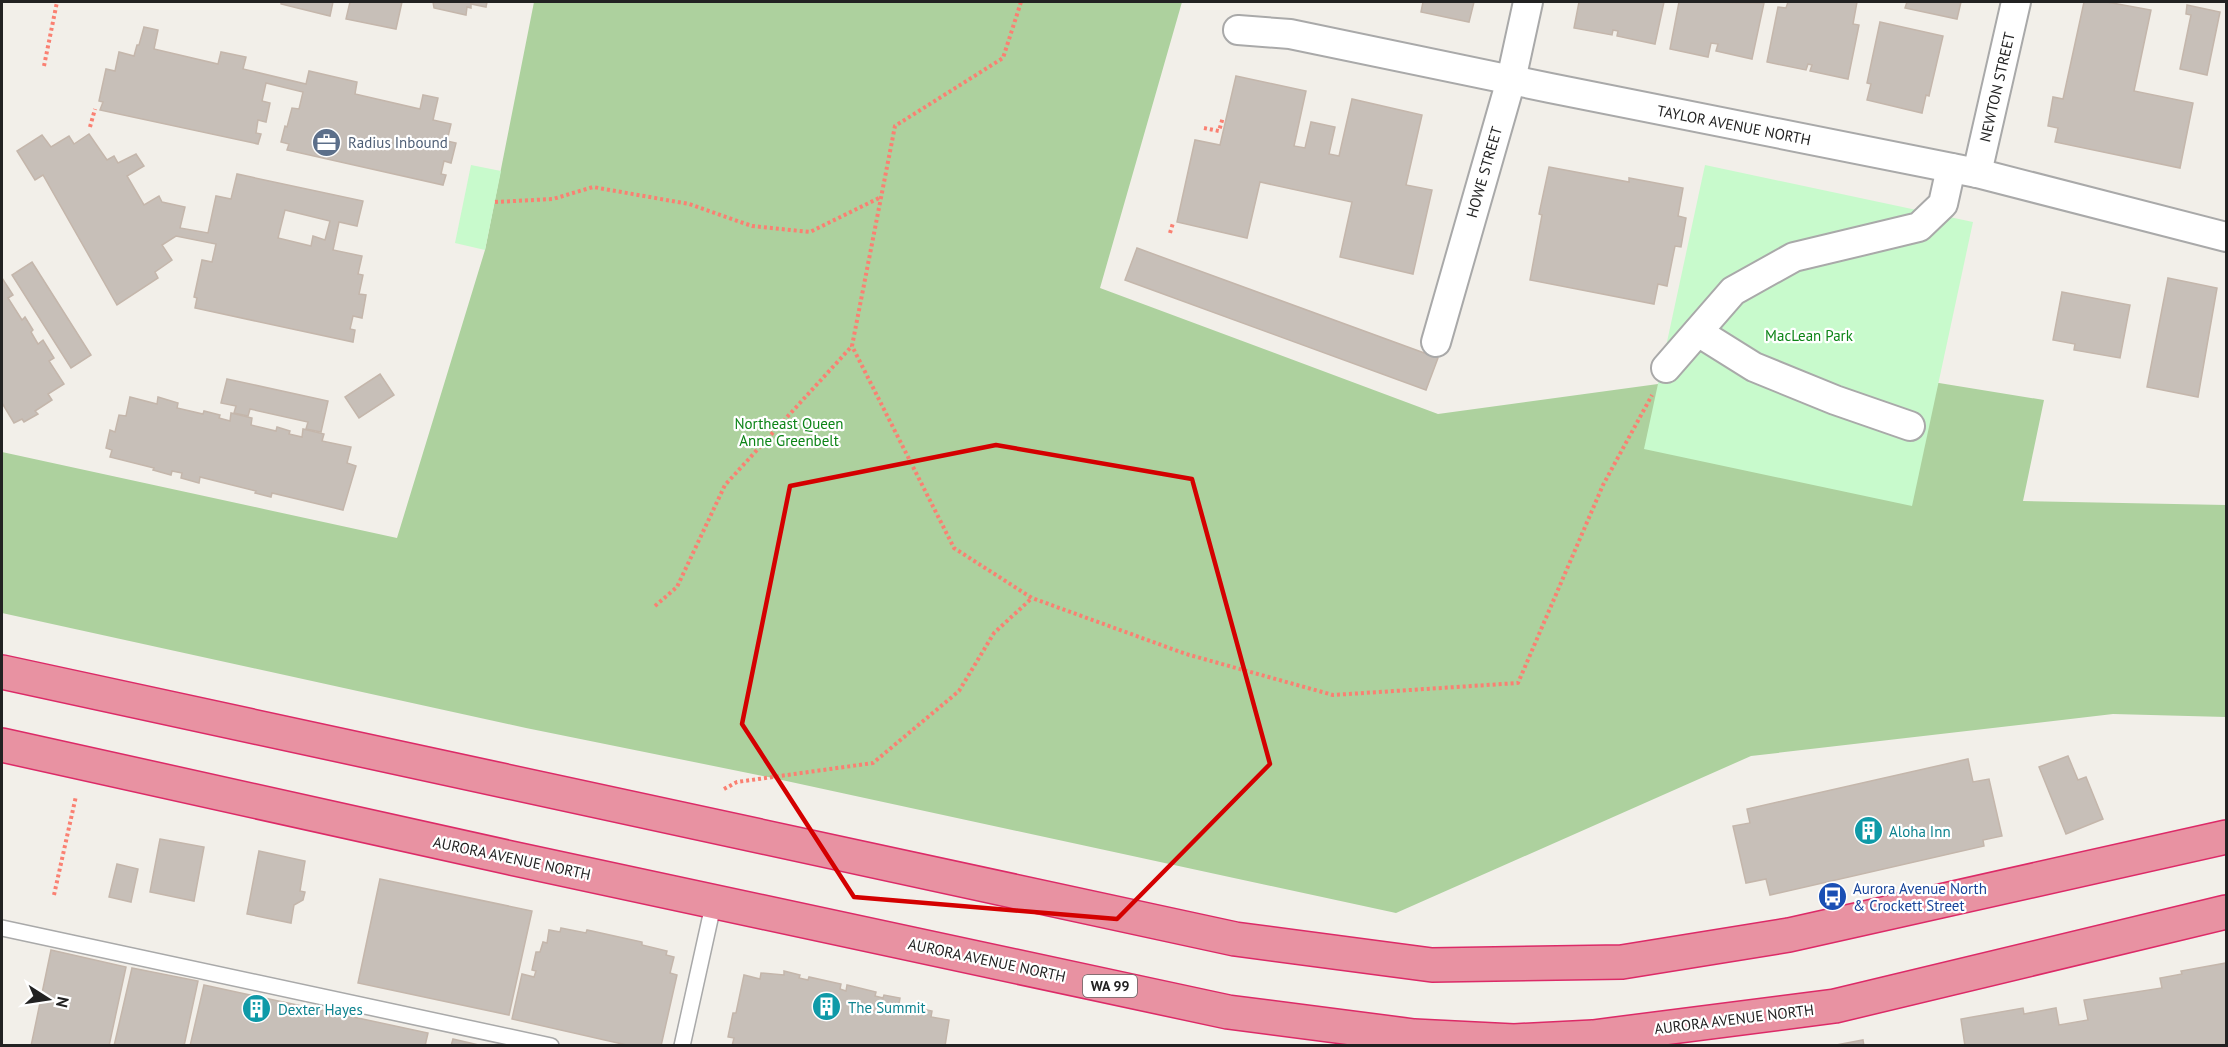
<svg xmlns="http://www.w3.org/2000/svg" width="2228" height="1047" viewBox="0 0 2228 1047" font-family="'PT Sans',sans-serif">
<rect width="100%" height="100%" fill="#f2efe9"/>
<polygon fill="#add19e" points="534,2 1182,2 1100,288 1438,414 1658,384 1939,383 2044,400 2023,501 2226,505 2226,717 2113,714 1751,756 1396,913 768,777 526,728 2,613 2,452 397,538 485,250"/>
<g fill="#c8facc">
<polygon points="471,165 501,171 485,250 455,243"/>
<polygon points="1705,165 1973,222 1912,506 1644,449"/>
</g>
<g fill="#c7bfb8" stroke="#c4b6ab" stroke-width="1.5" fill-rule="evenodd">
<polygon points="281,2 333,2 330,16 281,4"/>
<polygon points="350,2 402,2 396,29 346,19"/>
<polygon points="433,2 487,2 486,7 471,4 471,8 467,7 466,15 434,8"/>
<polygon points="1423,2 1474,2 1469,22 1421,12"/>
<polygon points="1579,2 1664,2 1655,44 1617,36 1618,31 1613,30 1612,35 1574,28"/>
<polygon points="1679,2 1764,3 1752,59 1716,51 1718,44 1711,43 1708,57 1670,49"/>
<polygon points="1788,2 1857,2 1853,24 1859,25 1848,79 1810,71 1812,65 1808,64 1806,70 1767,62 1778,7 1786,8"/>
<polygon points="1907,2 1961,2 1957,19 1905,8"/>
<polygon points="2084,2 2107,2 2151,10 2134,91 2193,103 2180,168 2055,142 2058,128 2048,126 2053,97 2063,99"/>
<polygon points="2187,5 2220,12 2207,75 2180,69 2191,15 2186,14"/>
<polygon points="1880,22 1943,36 1929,96 1926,95 1922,113 1867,100 1871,84 1867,83"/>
<polygon points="144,27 158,30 154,49 218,64 221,52 246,57 243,69 306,84 309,71 357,82 355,94 420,109 423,95 438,98 433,120 451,124 447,141 456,143 451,163 444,161 441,174 446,175 443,185 287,150 289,144 281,142 285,126 287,127 292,108 299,109 303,92 266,83 262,101 270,103 266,122 258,120 256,133 261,134 258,144 100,110 103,102 99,101 106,69 115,71 119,52 134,56 137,45 139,45"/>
<polygon points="1236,76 1306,91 1294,146 1305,148 1311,122 1335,127 1329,154 1339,156 1352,99 1422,115 1406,185 1432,190 1413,274 1340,257 1352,202 1260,182 1247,238 1177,222 1195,140 1220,145"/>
<path d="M89,134L107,160L114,156L118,163L136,154L144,166L127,176L144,205L159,196L162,202L185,207L180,228L208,233L216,196L231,199L237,174L363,201L357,226L339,222L333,250L362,256L358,274L363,275L359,294L366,295L362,318L353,316L350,329L355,330L353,342L195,308L197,298L194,297L202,260L212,262L216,244L176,236L162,245L172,260L155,272L158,278L117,305L43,175L35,180L17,151L42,135L51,147L69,136L74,144ZM285,210L330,221L325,240L313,236L311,246L278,238Z"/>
<polygon points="1549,167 1629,182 1629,178 1683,188 1678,216 1686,218 1681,247 1675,246 1667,286 1658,284 1654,304 1530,280 1542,215 1539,214"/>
<polygon points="1137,248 1438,358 1426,390 1125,280"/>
<polygon points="32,262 91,355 71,368 12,275"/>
<polygon points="2,278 13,295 8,298 22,320 25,317 33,330 31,332 38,344 43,340 54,358 49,361 64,384 48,394 52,400 35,411 38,414 24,422 22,419 14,423 2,403"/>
<polygon points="2168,278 2217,288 2198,397 2147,387"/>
<polygon points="2062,292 2130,305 2120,358 2074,350 2075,344 2053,340"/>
<polygon points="380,374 394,395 359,418 345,397"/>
<polygon points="227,379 328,401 321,432 306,429 308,422 250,409 248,416 234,413 236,406 221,403"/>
<polygon points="130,397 157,404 158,397 178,403 177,408 203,414 204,411 220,415 219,418 230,421 231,413 252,418 251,425 276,431 277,427 290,431 289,434 302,437 303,429 324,434 322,441 351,447 347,463 356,466 343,510 272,493 271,497 255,493 256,491 200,477 199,483 181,478 182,473 172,471 171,475 153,470 154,468 110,457 112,450 106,448 110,430 115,432 119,415 126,416"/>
<polygon points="2068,756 2078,780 2086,777 2103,819 2066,834 2039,767"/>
<polygon points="1968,759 1973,782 1989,779 2002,836 1983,840 1984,846 1770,895 1766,879 1746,883 1733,826 1750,823 1747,809"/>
<polygon points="160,839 204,847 194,901 150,892"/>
<polygon points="259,851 305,861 300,891 305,892 303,900 294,905 291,923 247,914"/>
<polygon points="117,864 138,869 131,902 109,897"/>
<polygon points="380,879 532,911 509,1015 358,983"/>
<polygon points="561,928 586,933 587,930 642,942 642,945 667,951 666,955 674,957 670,973 677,975 661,1046 631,1046 512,1019 522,974 534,977 536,971 532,970 536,952 540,952 543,942 547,943 549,930 560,932"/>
<polygon points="51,950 126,967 109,1046 31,1046"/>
<polygon points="2226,963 2226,1046 1965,1046 1961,1019 2023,1008 2024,1014 2056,1008 2059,1025 2088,1020 2084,1000 2162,988 2160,978 2182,974 2181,971"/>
<polygon points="132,968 198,981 184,1046 114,1046"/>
<polygon points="784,971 800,975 799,978 808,980 809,977 841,984 840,989 846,991 847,985 876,992 875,996 883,998 884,995 900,998 899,1004 932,1011 931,1017 949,1020 945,1046 732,1046 734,1038 728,1037 733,1013 736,1013 744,975 760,979 761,973 784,975"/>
<polygon points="204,985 428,1033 425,1046 190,1046"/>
<polygon points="453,1039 483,1046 451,1046"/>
<polygon points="1863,1040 1864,1046 1831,1046"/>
</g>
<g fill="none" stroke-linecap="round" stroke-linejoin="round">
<defs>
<g id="lane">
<polyline points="2,928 551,1046"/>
<polyline points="682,1046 714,901"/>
</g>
<g id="street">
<polyline points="1238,30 1290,34 1550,88 1977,173 2226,237"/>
<polyline points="1977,173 2016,2"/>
<polyline points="1698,332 1754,367 1835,400 1910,426"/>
<polyline points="1436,342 1511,80 1528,2"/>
<polyline points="1666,368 1733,291 1794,257 1919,227 1943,204 1951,168"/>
</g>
<g id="highway">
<polyline points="2,672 1235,939 1432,965 1622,962 1789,935 2226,837"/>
<polyline points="2,745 511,858 1228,1012 1414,1036 1514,1041 1593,1037 1835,1006 2226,912"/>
</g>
</defs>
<use href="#lane" stroke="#a9a9a9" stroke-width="18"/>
<use href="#street" stroke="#a9a9a9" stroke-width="32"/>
<use href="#highway" stroke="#dc2a67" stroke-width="36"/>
<g stroke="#fa8072" stroke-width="4" stroke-dasharray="3 3" stroke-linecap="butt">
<polyline points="1021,2 1003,58 895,126 852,346 954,548 1032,598 1186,654 1333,695 1518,683 1603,485 1652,395"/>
<polyline points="44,66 57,2"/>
<polyline points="90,127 95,109"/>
<polyline points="1204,128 1219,131 1223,117"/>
<polyline points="495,202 553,199 593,187 689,204 752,226 810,232 881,197"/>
<polyline points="1170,233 1173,223"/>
<polyline points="655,606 677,587 725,485 852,346"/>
<polyline points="724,789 737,782 873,763 959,691 994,633 1032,598"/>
<polyline points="54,895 76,796"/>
</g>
<use href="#lane" stroke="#fff" stroke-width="15"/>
<use href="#street" stroke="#fff" stroke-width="28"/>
<use href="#highway" stroke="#e892a2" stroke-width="33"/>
</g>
<path fill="none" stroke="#d40000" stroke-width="4.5" stroke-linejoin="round" d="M996,445L1192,479L1270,764L1117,919L854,897L742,724L790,486Z"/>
<defs>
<symbol id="office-disc" viewBox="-11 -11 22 22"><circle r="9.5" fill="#5c6f8a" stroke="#fff"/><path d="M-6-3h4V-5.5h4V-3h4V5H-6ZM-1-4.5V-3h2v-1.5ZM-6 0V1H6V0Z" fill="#fff"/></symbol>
<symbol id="building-disc" viewBox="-11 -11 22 22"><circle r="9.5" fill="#0f9aa8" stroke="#fff"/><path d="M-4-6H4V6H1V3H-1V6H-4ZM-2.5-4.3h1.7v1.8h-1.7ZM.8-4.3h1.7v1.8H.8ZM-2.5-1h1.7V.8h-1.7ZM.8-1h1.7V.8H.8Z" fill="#fff"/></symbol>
<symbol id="bus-disc" viewBox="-11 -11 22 22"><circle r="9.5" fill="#1a4fb4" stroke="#fff"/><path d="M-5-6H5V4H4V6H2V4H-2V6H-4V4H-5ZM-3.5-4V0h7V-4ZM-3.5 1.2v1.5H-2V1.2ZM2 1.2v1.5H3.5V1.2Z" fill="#fff"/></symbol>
</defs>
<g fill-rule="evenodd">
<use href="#office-disc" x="310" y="126" width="33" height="33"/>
<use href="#building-disc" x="1852" y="814" width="33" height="33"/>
<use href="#bus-disc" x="1816" y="880" width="33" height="33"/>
<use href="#building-disc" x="810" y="990" width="33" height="33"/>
<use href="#building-disc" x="240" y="992" width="33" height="33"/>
</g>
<g text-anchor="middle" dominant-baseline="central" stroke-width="4.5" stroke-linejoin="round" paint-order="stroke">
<rect fill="#fff" stroke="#646464" stroke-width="1.5" x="1083" y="975" width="54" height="22" rx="4.5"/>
<g font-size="14" font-weight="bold" fill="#222">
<text x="1110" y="986">WA 99</text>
</g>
<g font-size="15" fill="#222" stroke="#fff">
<text transform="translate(1997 87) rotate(-77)">NEWTON STREET</text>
<text transform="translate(1734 125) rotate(11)">TAYLOR AVENUE NORTH</text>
<text transform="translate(1484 172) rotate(-74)">HOWE STREET</text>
<text transform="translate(512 858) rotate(12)">AURORA AVENUE NORTH</text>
<text transform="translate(987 960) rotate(12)">AURORA AVENUE NORTH</text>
<text transform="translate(1734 1019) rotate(-7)">AURORA AVENUE NORTH</text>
</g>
<g font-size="15" fill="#4e5e75" stroke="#fff" text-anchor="start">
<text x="348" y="142">Radius Inbound</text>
</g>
<g font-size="15" fill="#0c8416" stroke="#fff">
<text x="1809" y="335">MacLean Park</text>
<text x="789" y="423">Northeast Queen<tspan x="789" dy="17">Anne Greenbelt</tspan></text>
</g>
<g font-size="15" fill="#0d838f" stroke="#fff" text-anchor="start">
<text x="1889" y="831">Aloha Inn</text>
<text x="848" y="1007">The Summit</text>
<text x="278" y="1009">Dexter Hayes</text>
</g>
<g font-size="15" fill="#164399" stroke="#fff" text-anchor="start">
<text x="1853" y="888">Aurora Avenue North<tspan x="1853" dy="17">&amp; Crockett Street</tspan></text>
</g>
</g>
<rect width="2228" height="1047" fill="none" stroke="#222222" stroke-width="6"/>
<g transform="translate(48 999) rotate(102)" stroke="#ffffff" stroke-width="4.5" paint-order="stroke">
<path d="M0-4.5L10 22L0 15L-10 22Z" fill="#222222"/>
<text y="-9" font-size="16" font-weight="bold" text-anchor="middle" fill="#222222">N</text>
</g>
</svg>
